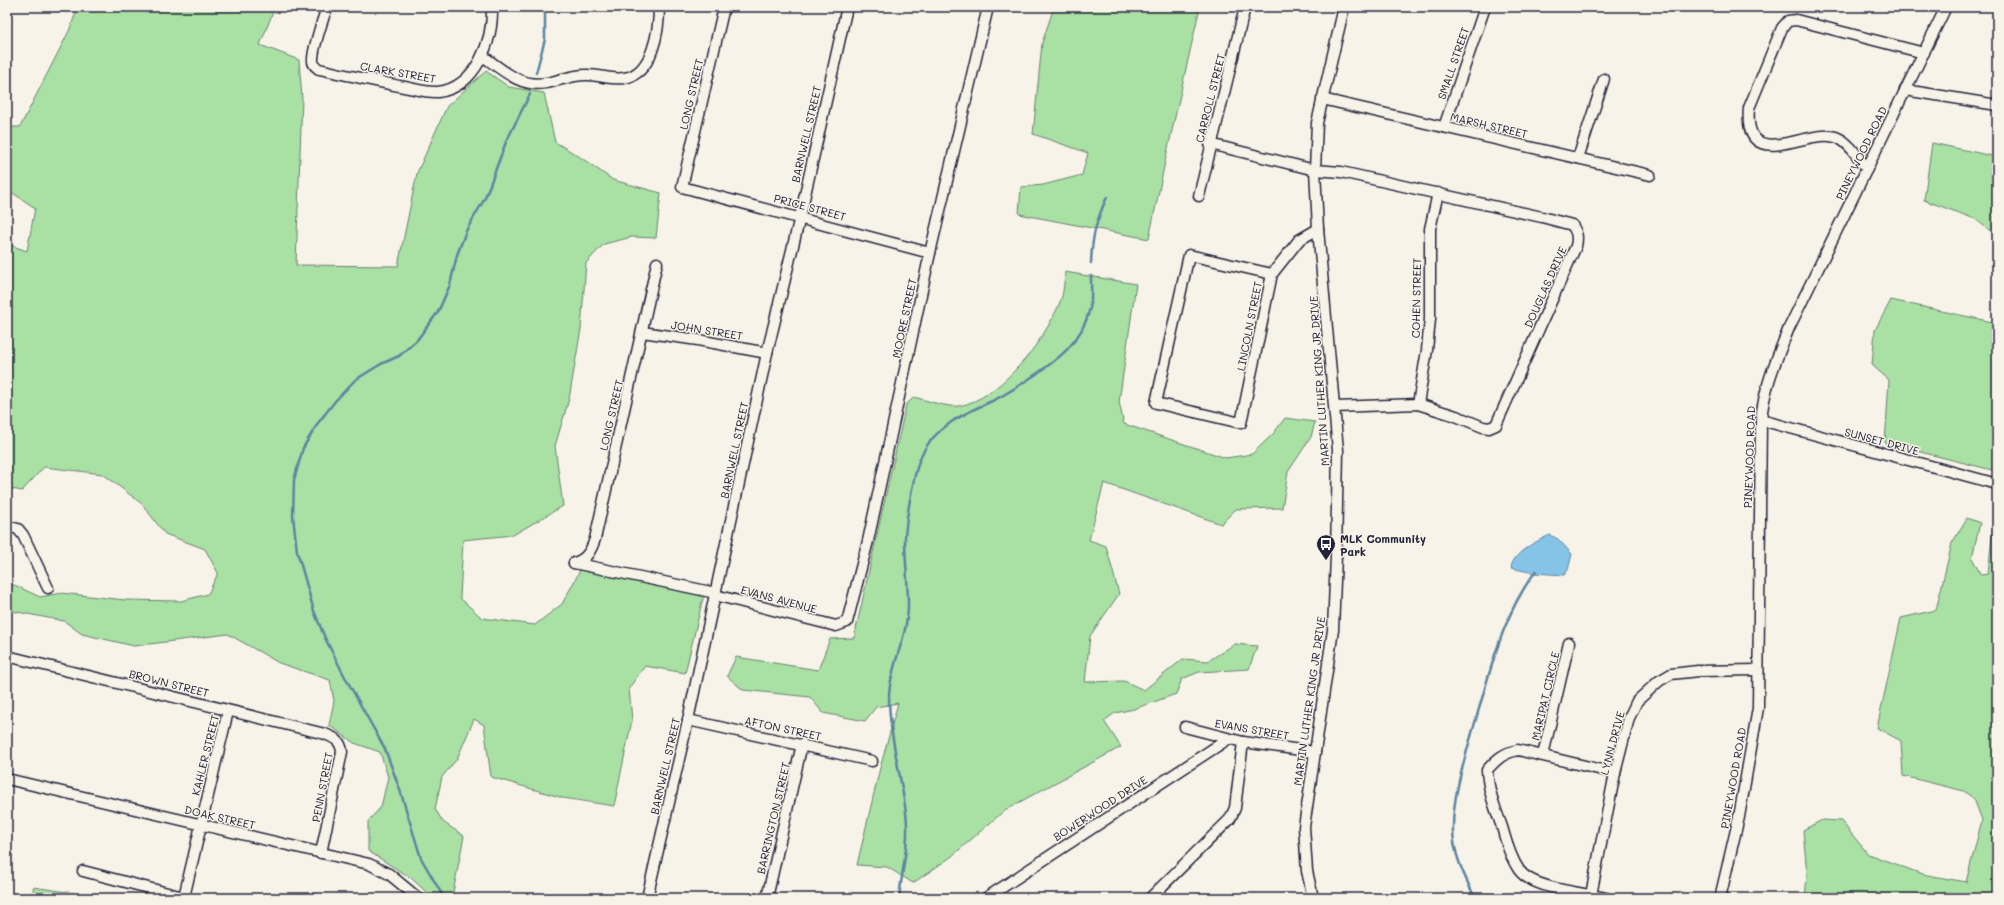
<svg xmlns="http://www.w3.org/2000/svg" width="2004" height="905" viewBox="0 0 2004 905" font-family="Mali,sans-serif">
<rect width="100%" height="100%" fill="#f7f3e8"/>
<filter id="ink" filterUnits="userSpaceOnUse"><feTurbulence type="fractalNoise" baseFrequency=".025" numOctaves="2"/><feDisplacementMap in="SourceGraphic" scale="8" xChannelSelector="R" yChannelSelector="G"/><feConvolveMatrix kernelMatrix="1 2 1 2 8 2 1 2 1" color-interpolation-filters="sRGB"/></filter>
<g filter="url(#ink)">
<g fill="#a9e0a4" stroke="#668170">
<polygon points="78,7 275,7 260,45 299,60 302,98 296,265 398,266 417,173 447,106 486,71 509,87 544,93 555,142 580,157 613,180 661,193 656,238 632,237 604,244 586,263 581,329 569,399 555,446 563,506 513,535 463,540 460,598 482,618 535,625 562,604 582,567 704,594 685,673 645,666 629,688 632,720 614,806 563,798 491,777 484,725 474,719 457,759 442,777 435,809 443,822 464,836 452,898 433,898 411,878 368,851 368,821 381,807 388,777 380,752 354,743 329,725 334,701 330,680 279,663 228,634 134,646 82,634 64,621 7,610 7,584 14,585 40,597 61,593 125,600 181,601 208,594 218,573 205,549 165,534 142,504 103,474 44,467 22,491 7,488 7,244 27,251 35,208 7,189 7,127 20,127 69,31"/>
<polygon points="1054,7 1200,7 1166,157 1149,239 1019,214 1021,187 1043,185 1082,175 1088,153 1033,134 1042,43"/>
<polygon points="1932,143 1997,157 1997,236 1975,219 1924,200"/>
<path d="M1065,272L1136,284L1119,402L1124,424L1226,458L1252,454L1273,434L1285,418L1315,422L1311,437L1288,472L1282,508L1236,509L1221,524L1104,483L1089,540L1106,546L1119,594L1090,636L1085,682L1124,681L1144,690L1183,659L1208,661L1235,644L1257,646L1249,669L1199,672L1182,679L1176,694L1134,709L1115,713L1104,721L1121,747L1005,810L951,857L913,883L887,867L857,865L879,772L898,703L876,707L865,721L823,713L810,697L743,690L727,676L736,657L818,670L830,639L854,638L906,405L914,397C925,400 949,408 959,406C1001,398 1045,340 1060,302C1064,293 1064,281 1065,272Z"/>
<polygon points="1891,300 1997,323 1997,449 1992,470 1885,443 1889,380 1872,365 1875,330"/>
<polygon points="1967,518 1980,523 1972,558 1981,575 1988,574 1993,527 1997,524 1997,898 1805,898 1807,875 1803,830 1822,820 1841,821 1868,854 1922,874 1966,882 1982,820 1974,799 1964,791 1903,776 1901,741 1877,728 1901,618 1936,610 1952,543"/>
<polygon points="33,887 81,894 86,898 34,898"/>
</g>
<path fill="#85c4e6" stroke="#5d83a2" d="M1550,535L1558,539L1572,554L1568,570L1564,575L1534,573L1511,568C1513,552 1537,541 1550,535Z"/>
<g fill="none" stroke-linecap="round" stroke-linejoin="round">
<g stroke="#5d83a2" stroke-width="2.5">
<polyline points="536,73 545,39 545,7"/>
<path d="M1091,263C1092,237 1096,221 1107,197"/>
<polyline points="12,895 63,896 70,898"/>
<polyline points="444,898 421,858 400,790 385,749 345,677 325,638 314,611 297,551 293,516 294,480 303,448 318,423 336,400 355,380 381,364 399,356 417,340 438,312 450,285 457,255 466,231 485,198 506,142 530,94"/>
<path d="M899,898C902,870 910,841 906,813C901,774 889,735 889,696C890,665 908,637 908,605C908,583 905,560 905,538C906,519 914,470 922,454C936,426 965,413 992,401C1005,395 1017,387 1029,379C1056,361 1082,343 1090,308C1092,298 1091,286 1091,276"/>
<path d="M1475,898C1465,877 1454,856 1453,832C1452,795 1466,755 1476,719C1491,669 1503,613 1536,571"/>
</g>
<defs>
<g id="minor">
<path d="M327,7C323,19 312,50 313,61C313,65 316,67 319,69C345,75 372,80 399,86C412,88 426,93 438,92C477,87 493,40 492,7"/>
<polyline points="724,7 682,187 930,253"/>
<path d="M483,56C501,69 521,88 546,83C559,81 573,74 588,75C600,75 612,80 624,78C653,74 659,30 659,7"/>
<polyline points="1905,90 1997,105"/>
<polyline points="1322,99 1650,175"/>
<polyline points="1444,127 1485,7"/>
<path d="M1210,144L1315,170L1341,172L1542,217L1572,225C1577,232 1578,237 1576,246L1496,425L1489,428L1483,427L1456,416L1418,404L1335,407"/>
<polyline points="1578,158 1604,79"/>
<path d="M1867,169C1859,159 1850,143 1838,138C1810,125 1743,177 1749,108L1782,28L1788,21L1796,20L1924,53"/>
<polyline points="1199,196 1245,7"/>
<polyline points="1272,274 1189,255 1156,403 1241,423 1272,274 1299,240 1318,229"/>
<polyline points="642,332 698,340 767,353"/>
<polyline points="1418,404 1427,350 1430,319 1430,229 1438,193"/>
<polyline points="1761,420 1997,484"/>
<polyline points="7,526 18,529 23,535 48,588"/>
<polyline points="574,563 711,592 715,595 836,626 847,622 868,541 930,253 988,7"/>
<path d="M574,563C586,560 591,551 595,539L657,263"/>
<path d="M7,656L325,734C335,738 341,741 342,752L321,853"/>
<polyline points="688,720 872,761"/>
<polyline points="1185,727 1243,742 1315,752"/>
<polyline points="1543,755 1569,643"/>
<polyline points="7,779 369,864 389,874 418,898"/>
<polyline points="83,871 187,898"/>
<polyline points="1591,895 1615,773 1629,718 1637,701 1659,681 1671,674 1698,671 1757,670"/>
<polyline points="184,897 228,711"/>
<polyline points="647,898 688,720 767,353 800,217 847,7"/>
<polyline points="767,898 802,744"/>
<polyline points="986,898 1228,739"/>
<polyline points="1150,898 1230,819 1235,808 1243,742"/>
<polyline points="1313,898 1307,871 1304,827 1333,630 1336,556 1338,450 1318,229 1315,170 1317,123 1344,7"/>
<path d="M1606,898C1584,893 1532,889 1519,870C1510,857 1506,841 1502,827C1495,808 1488,790 1487,770C1497,759 1503,753 1518,750L1615,773"/>
<path d="M1720,898L1739,817L1758,708L1761,420C1764,387 1777,358 1789,328L1946,7"/>
</g>
</defs>
<use href="#minor" stroke="#22223b" stroke-width="13"/>
<use href="#minor" stroke="#f7f3e8" stroke-width="10"/>
</g>
</g>
<defs>
<symbol id="bus-pin" viewBox="-11 -11 22 30"><path d="M0 17L-7.5 6A9.5 9.5 0 1 1 7.5 6Z" fill="#22223b" stroke="#f7f3e8"/><path d="M-5-6H5V4H4V6H2V4H-2V6H-4V4H-5ZM-3.5-4V0h7V-4ZM-3.5 1.2v1.5H-2V1.2ZM2 1.2v1.5H3.5V1.2Z" fill="#fff"/></symbol>
</defs>
<g fill-rule="evenodd">
<use href="#bus-pin" x="1315" y="533" width="22" height="30"/>
</g>
<g text-anchor="middle" dominant-baseline="central" stroke-width="3" stroke-linejoin="round" paint-order="stroke">
<g font-size="11" fill="#22223b" stroke="#f7f3e8">
<text transform="translate(1453 63) rotate(-71)">SMALL STREET</text>
<text transform="translate(398 72) rotate(10)">CLARK STREET</text>
<text transform="translate(691 94) rotate(-77)">LONG STREET</text>
<text transform="translate(1210 98) rotate(-76)">CARROLL STREET</text>
<text transform="translate(1489 125) rotate(13)">MARSH STREET</text>
<text transform="translate(806 134) rotate(-77)">BARNWELL STREET</text>
<text transform="translate(1861 153) rotate(-64)">PINEYWOOD ROAD</text>
<text transform="translate(810 207) rotate(15)">PRICE STREET</text>
<text transform="translate(1545 287) rotate(-66)">DOUGLAS DRIVE</text>
<text transform="translate(1416 298) rotate(-89)">COHEN STREET</text>
<text transform="translate(904 318) rotate(-78)">MOORE STREET</text>
<text transform="translate(1249 326) rotate(-79)">LINCOLN STREET</text>
<text transform="translate(707 330) rotate(9)">JOHN STREET</text>
<text transform="translate(1319 381) rotate(-94)">MARTIN LUTHER KING JR DRIVE</text>
<text transform="translate(611 415) rotate(-77)">LONG STREET</text>
<text transform="translate(1882 441) rotate(15)">SUNSET DRIVE</text>
<text transform="translate(734 450) rotate(-78)">BARNWELL STREET</text>
<text transform="translate(1749 457) rotate(-88)">PINEYWOOD ROAD</text>
<text transform="translate(779 599) rotate(15)">EVANS AVENUE</text>
<text transform="translate(169 683) rotate(14)">BROWN STREET</text>
<text transform="translate(1545 696) rotate(-77)">MARIPAT CIRCLE</text>
<text transform="translate(1309 701) rotate(-82)">MARTIN LUTHER KING JR DRIVE</text>
<text transform="translate(783 728) rotate(12)">AFTON STREET</text>
<text transform="translate(1252 729) rotate(10)">EVANS STREET</text>
<text transform="translate(1612 743) rotate(-75)">LYNN DRIVE</text>
<text transform="translate(205 755) rotate(-76)">KAHLER STREET</text>
<text transform="translate(665 766) rotate(-77)">BARNWELL STREET</text>
<text transform="translate(1733 778) rotate(-80)">PINEYWOOD ROAD</text>
<text transform="translate(322 787) rotate(-79)">PENN STREET</text>
<text transform="translate(1100 808) rotate(-33)">BOWERWOOD DRIVE</text>
<text transform="translate(220 817) rotate(13)">DOAK STREET</text>
<text transform="translate(773 818) rotate(-77)">BARRINGTON STREET</text>
</g>
<g font-size="11" font-weight="bold" fill="#22223b" stroke="#f7f3e8" text-anchor="start">
<text x="1340" y="538">MLK Community<tspan x="1340" dy="13">Park</tspan></text>
</g>
</g>
<rect width="2004" height="905" fill="none" stroke="#f7f3e8" stroke-width="24"/>
<rect x="12" y="12" width="1980" height="881" fill="none" stroke="#22223b" stroke-width="1.5" filter="url(#ink)"/>
</svg>
